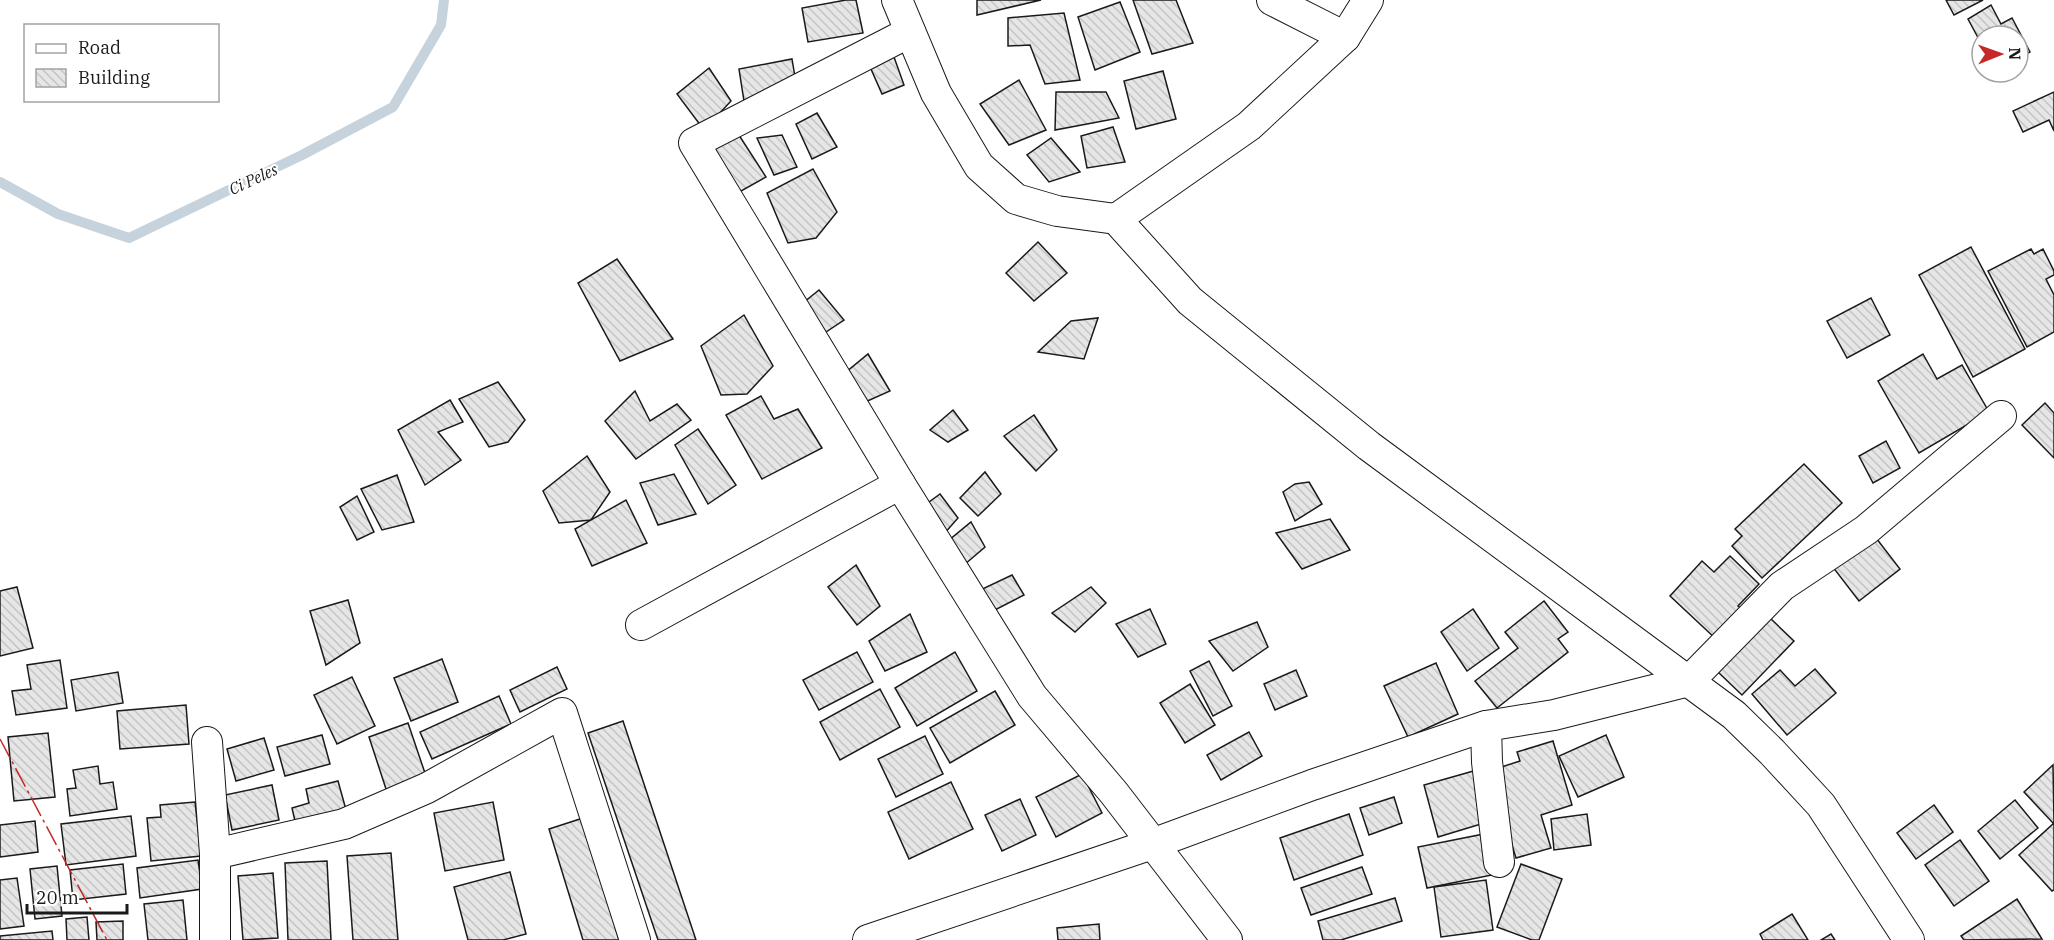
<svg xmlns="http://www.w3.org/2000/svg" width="2054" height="940" viewBox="0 0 2054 940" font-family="'IBM Plex Serif',serif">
<defs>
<pattern id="building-back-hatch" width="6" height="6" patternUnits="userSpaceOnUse" patternTransform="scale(1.5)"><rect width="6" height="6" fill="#e6e6e6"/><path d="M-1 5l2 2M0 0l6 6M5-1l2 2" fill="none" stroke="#c5c5c5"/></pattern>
</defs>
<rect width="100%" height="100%" fill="#fff"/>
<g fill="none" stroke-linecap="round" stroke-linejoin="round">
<polyline stroke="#c6d2dc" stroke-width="10" points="0,182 58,214 129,238 302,155 393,107 441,25 444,0"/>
</g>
<g fill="url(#building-back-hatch)" stroke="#1a1a1a" stroke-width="1.5">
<polygon points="846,0 856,0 863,33 808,42 802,8"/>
<polygon points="977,0 1041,0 977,15"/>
<polygon points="1133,0 1176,0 1193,43 1152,54"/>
<polygon points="1946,0 1983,0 1954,15"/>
<polygon points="1120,2 1140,52 1095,70 1078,17"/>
<polygon points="1991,5 2001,24 2012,18 2030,52 2018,59 2018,36 1982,36 1982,45 1968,19"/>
<polygon points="1064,13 1080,80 1045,84 1030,45 1008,46 1008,18"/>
<polygon points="894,57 904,85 882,94 871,69"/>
<polygon points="792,59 797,89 744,101 739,69"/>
<polygon points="709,68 731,101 704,130 677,94"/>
<polygon points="1163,71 1176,119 1136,129 1124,81"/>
<polygon points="1019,80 1046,130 1009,145 980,104"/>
<polygon points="1056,92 1106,92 1119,118 1055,130"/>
<polygon points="2054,92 2054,131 2049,120 2023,132 2013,111"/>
<polygon points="817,113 837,147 812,159 796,124"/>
<polygon points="1113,127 1125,162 1087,168 1081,136"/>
<polygon points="735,129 766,177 734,195 705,148"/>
<polygon points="782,135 797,167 774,175 757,138"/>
<polygon points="1051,138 1080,172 1049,182 1027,155"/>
<polygon points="813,169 837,212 816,238 788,243 767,193"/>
<polygon points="1038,242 1067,273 1034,301 1006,273"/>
<polygon points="1971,247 2025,349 1973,377 1919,275"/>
<polygon points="2031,249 2034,254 2043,249 2054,271 2054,275 2046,279 2054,295 2054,332 2027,347 1988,271"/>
<polygon points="617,259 673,339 620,361 578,283"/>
<polygon points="819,290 844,320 820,336 803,303"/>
<polygon points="1871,298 1890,335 1847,358 1827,321"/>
<polygon points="744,315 773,366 747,394 721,395 701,346"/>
<polygon points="1098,318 1084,359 1038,352 1071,321"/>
<polygon points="868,354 890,391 863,403 845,373"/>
<polygon points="1923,354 1937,379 1962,365 1989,412 1919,453 1878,381"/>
<polygon points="498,382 525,420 508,442 489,447 459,399"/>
<polygon points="635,391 650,421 677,404 691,420 636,459 605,421"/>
<polygon points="761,396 774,419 798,409 822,448 762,479 726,415"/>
<polygon points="450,400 463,422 438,432 461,460 425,485 398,430"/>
<polygon points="2045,403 2054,413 2054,458 2022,425"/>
<polygon points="953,410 968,430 948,442 930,430"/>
<polygon points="1034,415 1057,450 1036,471 1004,436"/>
<polygon points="698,429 736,485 708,504 675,445"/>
<polygon points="1886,441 1900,468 1873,483 1859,456"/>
<polygon points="587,456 610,492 591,520 559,523 543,491"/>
<polygon points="1804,464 1842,503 1762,578 1732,546 1742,536 1735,529"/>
<polygon points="985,472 1001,494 978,516 960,498"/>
<polygon points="674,474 696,514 658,525 640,483"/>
<polygon points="397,475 414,522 382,530 361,489"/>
<polygon points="1309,482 1322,504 1295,521 1283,492 1295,484"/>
<polygon points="940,494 958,518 943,535 925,505"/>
<polygon points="357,496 374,532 357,540 340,507"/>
<polygon points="626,500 647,543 592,566 575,529"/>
<polygon points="1330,519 1350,550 1302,569 1276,533"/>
<polygon points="971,522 985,547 964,565 948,541"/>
<polygon points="1873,534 1900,569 1859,601 1832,566"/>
<polygon points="1730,556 1759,584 1738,606 1744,611 1717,640 1670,596 1702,561 1714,572"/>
<polygon points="856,565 880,606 857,625 828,587"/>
<polygon points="1012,575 1024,595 989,613 976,592"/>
<polygon points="17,587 33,648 0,656 0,591"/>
<polygon points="1091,587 1106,603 1075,632 1052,613"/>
<polygon points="348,600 360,643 326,665 310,611"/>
<polygon points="1544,601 1568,632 1558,639 1568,652 1497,708 1475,681 1518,648 1505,632"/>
<polygon points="1150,609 1166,644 1138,657 1116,624"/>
<polygon points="1473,609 1499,648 1467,671 1441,632"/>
<polygon points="910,614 927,652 885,671 869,641"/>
<polygon points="1770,618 1794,641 1742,695 1718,672"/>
<polygon points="1257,622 1268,647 1233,671 1209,641"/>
<polygon points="857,652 873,682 819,710 803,680"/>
<polygon points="955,652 977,691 917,726 895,688"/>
<polygon points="442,659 458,702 411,721 394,678"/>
<polygon points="60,660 67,708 16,715 12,691 31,689 27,665"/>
<polygon points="1209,661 1232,706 1213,716 1190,671"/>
<polygon points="1436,663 1458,714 1408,737 1384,686"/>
<polygon points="557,667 567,689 520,712 510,690"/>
<polygon points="1815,669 1836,693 1787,735 1752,694 1780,670 1795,686"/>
<polygon points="1296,670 1307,696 1275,710 1264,684"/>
<polygon points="118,672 123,703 76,711 71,680"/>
<polygon points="352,677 375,726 337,744 314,695"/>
<polygon points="1190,684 1215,725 1185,743 1160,703"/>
<polygon points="880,689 900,727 840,760 820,722"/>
<polygon points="995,691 1015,725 950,763 930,728"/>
<polygon points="499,696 511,724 432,759 420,732"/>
<polygon points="186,705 189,744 120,749 117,711"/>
<polygon points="623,721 696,940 658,940 588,733"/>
<polygon points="408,723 428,782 388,795 369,737"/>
<polygon points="1249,732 1262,756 1221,780 1207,755"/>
<polygon points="48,733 55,797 14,801 8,737"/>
<polygon points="322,735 330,764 285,776 277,747"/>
<polygon points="1606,735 1624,777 1578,797 1559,756"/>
<polygon points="925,736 943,774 896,797 878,759"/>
<polygon points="264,738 274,770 236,781 227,749"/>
<polygon points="1553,741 1572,805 1541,815 1551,848 1516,858 1489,771 1520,761 1517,752"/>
<polygon points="2053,765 2054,822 2053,823 2024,792"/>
<polygon points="98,766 100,784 113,782 117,809 70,816 67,789 76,788 73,770"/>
<polygon points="1477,770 1491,821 1438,837 1424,785"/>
<polygon points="1082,774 1102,813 1056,837 1036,797"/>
<polygon points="338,781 348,817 297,830 292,808 309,803 306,789"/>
<polygon points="951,782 973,829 909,859 888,812"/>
<polygon points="272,785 279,820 232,830 225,795"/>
<polygon points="1394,797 1402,823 1369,835 1360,808"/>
<polygon points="1020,799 1036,835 1002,851 985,815"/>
<polygon points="2015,800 2038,828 2000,859 1978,831"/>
<polygon points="195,802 201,856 151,861 147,818 161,817 160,805"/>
<polygon points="493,802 504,860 445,871 434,813"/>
<polygon points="1934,805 1953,832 1916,859 1897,833"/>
<polygon points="1349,814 1363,855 1294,880 1280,838"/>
<polygon points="1587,814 1591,845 1554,850 1551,819"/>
<polygon points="131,816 136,856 66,865 61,824"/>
<polygon points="583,818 619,940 583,940 549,829"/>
<polygon points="35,821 38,852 0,857 0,825"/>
<polygon points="2054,823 2054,890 2052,891 2019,855"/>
<polygon points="1489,833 1497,874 1427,888 1418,847"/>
<polygon points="1960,840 1989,881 1954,906 1925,865"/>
<polygon points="391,853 398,940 353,940 347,856"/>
<polygon points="198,860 202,889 140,898 137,868"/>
<polygon points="327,861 331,940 288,940 285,863"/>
<polygon points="123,864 126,894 73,900 70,870"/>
<polygon points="1521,864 1562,879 1539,940 1532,940 1497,927"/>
<polygon points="57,866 62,916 35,919 30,869"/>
<polygon points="1362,867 1372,894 1311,915 1301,888"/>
<polygon points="510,872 526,934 503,940 468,940 454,887"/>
<polygon points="273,873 278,938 243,940 238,876"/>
<polygon points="17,878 24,926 0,929 0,880"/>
<polygon points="1486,880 1493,930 1441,937 1434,887"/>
<polygon points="1395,898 1402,921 1341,940 1323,940 1318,921"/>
<polygon points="2017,899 2042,939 1964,940 1961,936"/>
<polygon points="183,900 187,940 148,940 144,904"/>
<polygon points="1792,914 1808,940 1763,940 1760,934"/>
<polygon points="87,917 89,940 67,940 66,919"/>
<polygon points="123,921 123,940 97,940 96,922"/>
<polygon points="1099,924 1100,940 1058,940 1057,928"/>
<polygon points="52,931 53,940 0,940 0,936"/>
<polygon points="1831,934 1835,940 1821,940"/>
</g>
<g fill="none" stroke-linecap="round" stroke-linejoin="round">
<defs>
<g id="minor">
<polyline points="897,0 936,93 979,166 1016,199 1057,211 1116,219 1190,301 1369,446 1734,715 1772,752 1821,805 1909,940"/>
<polyline points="1272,0 1345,37"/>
<polyline points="910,32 694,143 900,484 1032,696 1114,793 1227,940"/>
<polyline points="1116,219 1249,126 1345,37 1368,0"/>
<polyline points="641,625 900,484"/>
<polyline points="207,742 215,854 215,940"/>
<polyline points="215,854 344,824 427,788 562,713 635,940"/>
<polyline points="1499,862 1487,762 1486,726 1554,715 1689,681 1782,586 1866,530 2001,416"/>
<polyline points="868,940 1152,844 1312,785 1486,726"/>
</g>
</defs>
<use href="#minor" stroke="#1a1a1a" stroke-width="32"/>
<use href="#minor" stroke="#fff" stroke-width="30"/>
<polyline stroke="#c62828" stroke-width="1.5" stroke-dasharray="21 4.5 3 4.5" stroke-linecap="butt" points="0,739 107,940"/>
</g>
<g text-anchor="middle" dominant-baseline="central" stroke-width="4.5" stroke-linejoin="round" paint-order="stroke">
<g font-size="16" font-style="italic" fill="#1a1a1a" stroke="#fff">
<text transform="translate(253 179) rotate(-25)">Ci Peles</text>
</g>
</g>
<rect x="24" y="24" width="195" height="78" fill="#ffffff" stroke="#a3a3a3" stroke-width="1.5"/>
<rect x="36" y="44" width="30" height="9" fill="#ffffff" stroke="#a3a3a3" stroke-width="1.5"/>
<text x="78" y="54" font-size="18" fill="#1a1a1a">Road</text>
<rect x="36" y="69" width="30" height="18" fill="url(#building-back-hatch)" stroke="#a3a3a3" stroke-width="1.5"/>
<text x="78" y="84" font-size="18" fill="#1a1a1a">Building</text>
<g transform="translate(2000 54) rotate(89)"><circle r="28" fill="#ffffff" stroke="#a3a3a3" stroke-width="1.5"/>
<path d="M0-4.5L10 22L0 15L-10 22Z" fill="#c62828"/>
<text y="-9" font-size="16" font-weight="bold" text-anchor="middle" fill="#1a1a1a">N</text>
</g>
<path d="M27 904v9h100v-9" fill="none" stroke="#1a1a1a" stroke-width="3"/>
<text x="36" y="904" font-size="18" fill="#1a1a1a" stroke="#ffffff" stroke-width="4.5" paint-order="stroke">20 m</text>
</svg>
